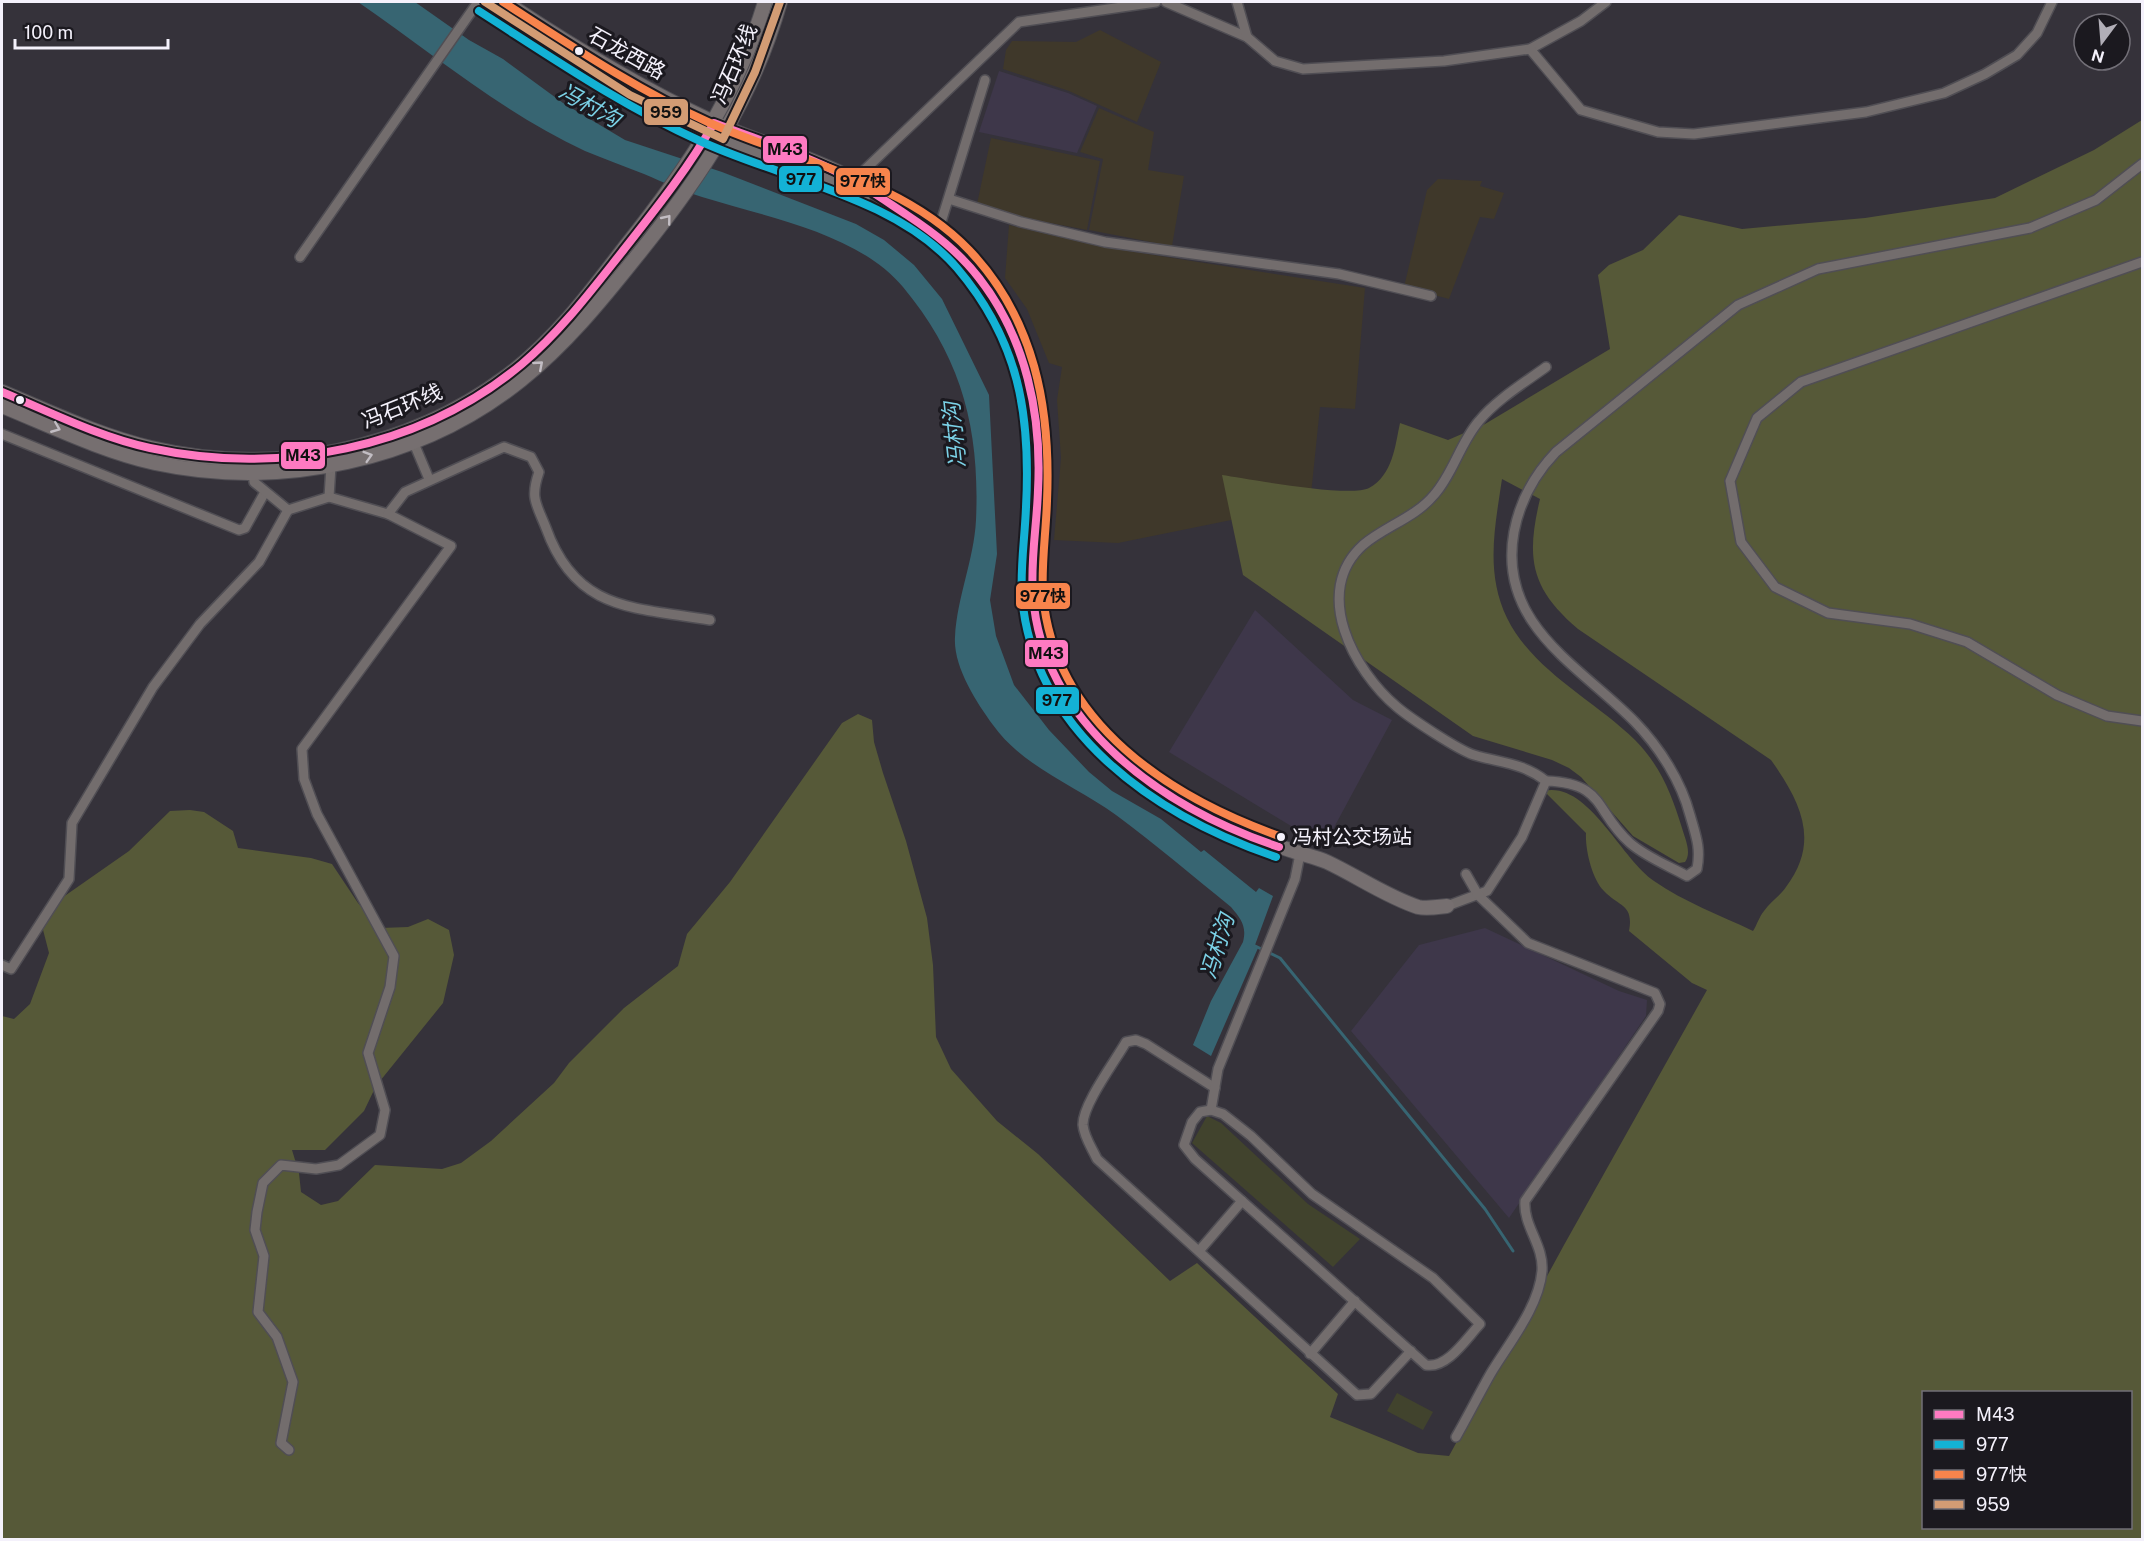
<svg xmlns="http://www.w3.org/2000/svg" width="2144" height="1541" viewBox="0 0 2144 1541" font-family="'Public Sans','Noto Sans SC',sans-serif">
<rect width="100%" height="100%" fill="#35323a"/>
<g fill="#3e374a">
<polygon points="999,71 1068,93 1097,106 1077,153 979,132"/>
<polygon points="1255,610 1353,700 1392,720 1324,846 1169,752"/>
<polygon points="1485,928 1619,991 1647,1000 1646,1016 1509,1218 1351,1031 1419,945"/>
</g>
<g fill="#3f382a">
<polygon points="1100,30 1161,62 1137,122 1069,91 1003,69 1006,50 1012,41 1076,42"/>
<polygon points="1099,108 1154,132 1148,170 1184,176 1172,246 1089,230 1103,159 1080,152"/>
<polygon points="991,138 1100,161 1087,230 1015,216 977,204"/>
<polygon points="1438,179 1482,181 1480,186 1504,193 1494,219 1480,217 1449,299 1404,287 1427,190"/>
<polygon points="1009,225 1102,247 1365,288 1355,409 1320,407 1310,504 1118,543 1054,540 1061,458 1057,400 1062,367 1049,363 1027,309 1005,278"/>
</g>
<g fill="#41432d">
<polygon points="1207,1116 1221,1123 1308,1204 1360,1239 1333,1267 1192,1143"/>
<polygon points="1397,1393 1433,1412 1423,1430 1387,1411"/>
</g>
<path fill="#565938" fill-rule="evenodd" d="M2142,120V1539H2V1016L14,1019L30,1004L49,953L41,922L56,902L129,851L170,811L190,810L204,812L233,831L238,848L311,858L332,864L358,903L381,928L408,927L428,919L449,930L454,955L443,1003L376,1086L364,1111L325,1150H292L299,1173L301,1192L321,1205L338,1201L375,1165L442,1169L461,1163L491,1141L554,1083L569,1063L624,1008L678,966L687,934L730,882L842,723L858,714L872,720L874,742L883,773L906,841L927,918L933,965L936,1037L951,1069L997,1121L1038,1154L1170,1281L1197,1263L1338,1394L1330,1417L1418,1453L1449,1456L1564,1245L1707,990L1692,983L1629,931C1634,904 1619,907 1604,891C1592,879 1585,849 1586,833L1544,791C1588,781 1621,859 1654,881C1684,902 1720,915 1753,931C1757,925 1759,917 1764,911C1770,902 1780,896 1786,887C1821,841 1800,801 1771,760L1578,629C1530,588 1526,558 1540,499L1502,479C1495,527 1485,572 1507,618C1533,671 1594,700 1635,740C1660,765 1672,795 1682,828C1685,839 1692,852 1685,862L1679,863L1633,836L1581,777L1569,768L1552,760L1473,736L1243,575L1222,475C1249,479 1349,498 1369,488C1393,475 1395,446 1400,423L1448,440L1485,424L1610,349L1598,275L1609,265L1643,250L1679,215L1742,229L1865,218L1995,198L2094,150ZM1924,1392H2130V1528H1924Z"/>
<path fill="#376572" d="M358,2H415L469,40L503,59L563,103L625,140L722,172L856,224L884,240L914,265L942,299L989,395L997,554L990,600L996,636L1014,685L1049,730L1089,772L1112,791L1161,819L1201,852L1204,850L1256,892L1259,888L1273,896L1255,945L1258,948L1211,1056L1193,1045L1211,1001L1243,942C1247,926 1241,919 1231,907C1193,876 1155,844 1116,815C1076,786 1023,767 993,725C976,702 953,666 955,637C957,597 974,560 976,520C980,429 962,358 903,287C858,233 766,217 702,197C682,191 663,182 644,174C624,166 604,159 585,151C503,113 432,53 358,2Z"/>
<g fill="none" stroke-linecap="round" stroke-linejoin="round">
<polyline stroke="#376572" stroke-width="3" points="1251,944 1280,958 1485,1209 1513,1251"/>
<defs>
<g id="street">
<polyline points="1166,2 1247,37 1275,61 1303,69 1444,61 1530,49 1581,21 1606,2"/>
<polyline points="1237,2 1247,37"/>
<polyline points="1530,49 1581,110 1658,132 1694,134 1866,112 1944,93 1985,74 2017,55 2037,33 2052,2"/>
<polyline points="853,181 1019,22 1156,2"/>
<polyline points="949,199 1021,222 1105,242 1339,274 1431,296"/>
<polyline points="937,235 985,80"/>
<polyline points="300,257 478,2"/>
<polyline points="2142,262 1801,382 1757,418 1730,481 1741,542 1775,587 1828,613 1910,624 1967,642 2057,695 2107,716 2142,721"/>
<polyline points="2,434 239,530 245,528 265,492"/>
<polyline points="413,441 429,479"/>
<polyline points="329,497 331,466"/>
<path d="M288,510L329,497L388,514L405,492L504,447L531,457L539,472C530,498 536,503 546,528C576,612 634,607 710,620"/>
<path d="M1546,781C1523,763 1501,763 1474,755C1458,750 1410,718 1397,707C1354,671 1311,592 1363,545C1384,527 1416,517 1434,495C1453,474 1460,443 1479,421C1496,400 1524,383 1546,367"/>
<path d="M1447,906L1487,891L1522,837L1546,781C1606,783 1594,811 1630,843C1646,857 1669,866 1687,876L1697,869C1701,848 1696,836 1690,815C1681,781 1660,748 1635,722C1580,666 1497,625 1514,532C1520,500 1534,475 1556,452L1738,305L1818,269L2030,228L2096,200L2142,164"/>
<polyline points="2,965 11,969 69,879 72,823 153,687 200,624 259,562 288,510 254,482 253,470"/>
<path d="M1215,1088L1146,1044L1136,1040L1126,1042C1116,1060 1082,1105 1083,1125C1084,1137 1092,1148 1097,1159L1357,1395L1371,1394L1411,1351"/>
<path d="M1211,1110L1223,1114L1251,1136L1312,1194L1433,1278L1480,1324C1466,1339 1447,1369 1426,1365L1195,1159L1184,1145L1192,1122L1200,1112Z"/>
<polyline points="1211,1110 1218,1069 1295,879 1300,854"/>
<polyline points="1199,1251 1242,1201"/>
<polyline points="1310,1354 1355,1301"/>
<path d="M1456,1437C1468,1416 1479,1394 1491,1373C1509,1343 1539,1307 1542,1271C1544,1245 1523,1226 1525,1201L1658,1011L1660,1004L1655,993L1528,943L1478,895L1466,874"/>
<polyline points="289,1450 281,1443 293,1382 277,1337 258,1312 264,1256 255,1230 257,1212 263,1183 281,1165 316,1169 339,1165 380,1135 385,1110 368,1053 390,987 394,956 317,814 304,779 302,749 451,546 388,514"/>
</g>
<g id="secondary">
<polyline points="485,2 573,60 649,104 709,134 864,195"/>
<path d="M505,2C571,46 638,87 711,121C752,141 797,152 838,172C876,191 935,228 962,259C1029,335 1043,408 1037,507C1035,538 1031,569 1034,600C1044,699 1095,748 1175,797C1200,812 1225,827 1252,838C1265,843 1279,846 1293,851C1304,855 1316,857 1327,862C1357,876 1387,897 1418,907C1427,909 1438,907 1447,906"/>
<path d="M2,392C50,412 100,436 151,448C273,477 407,451 507,376C554,341 590,293 625,247C687,169 736,98 765,2"/>
<path d="M2,406C51,426 102,451 155,463C281,490 420,461 521,380C565,345 601,301 636,257C700,178 752,101 780,2"/>
</g>
</defs>
<use href="#street" stroke="#504e54" stroke-width="12"/>
<use href="#secondary" stroke="#504e54" stroke-width="16"/>
<use href="#street" stroke="#736d6d" stroke-width="9"/>
<use href="#secondary" stroke="#766f70" stroke-width="14"/>
<defs>
<path id="bus-1" d="M2,392C50,412 99,437 150,448C279,476 420,449 522,364C561,331 591,291 622,252C655,210 688,169 714,123C755,139 798,152 837,172C862,184 884,200 907,215C934,233 959,252 979,278C1026,338 1042,415 1038,490C1037,525 1030,561 1033,596C1043,726 1166,809 1279,847"/>
<path id="bus-2" d="M479,11C551,57 622,106 700,141C782,179 896,197 957,268C1019,341 1031,414 1026,507C1025,537 1020,567 1022,597C1034,733 1156,816 1276,857"/>
<path id="bus-3" d="M503,2C570,45 637,90 710,123C797,162 901,179 969,250C1035,319 1051,409 1047,501C1046,533 1041,565 1043,596C1055,724 1171,798 1282,837"/>
<polyline id="bus-4" points="485,2 630,95 723,139 755,72 780,2"/>
</defs>
<use href="#bus-1" stroke="#1b191f" stroke-width="12"/>
<use href="#bus-2" stroke="#1b191f" stroke-width="12"/>
<use href="#bus-3" stroke="#1b191f" stroke-width="12"/>
<use href="#bus-4" stroke="#1b191f" stroke-width="12"/>
<use href="#bus-1" stroke="#fe7ac1" stroke-width="8"/>
<use href="#bus-2" stroke="#13b2d5" stroke-width="8"/>
<use href="#bus-3" stroke="#f8844c" stroke-width="8"/>
<use href="#bus-4" stroke="#d39c74" stroke-width="8"/>
</g>
<defs><path id="oneway-chevron" d="M-2-3.5L2.5 0L-2 3.5" fill="none" stroke-width="1.6" stroke-linecap="round" stroke-linejoin="round" transform="scale(1.5)"/></defs>
<g stroke="#c2bdc3">
<use href="#oneway-chevron" transform="translate(667 219) rotate(-51)"/>
<use href="#oneway-chevron" transform="translate(539 365) rotate(-41)"/>
<use href="#oneway-chevron" transform="translate(56 428) rotate(22)"/>
<use href="#oneway-chevron" transform="translate(368 456) rotate(-17)"/>
</g>
<g fill="#f4f1fb" stroke="#1b191f" stroke-width="2">
<circle cx="579" cy="51" r="5"/>
<circle cx="20" cy="400" r="5"/>
<circle cx="1281" cy="837" r="5"/>
</g>
<g text-anchor="middle" dominant-baseline="central" stroke-width="6" stroke-linejoin="round" paint-order="stroke">
<g font-size="20" fill="#f4f1fb" stroke="#1b191f" text-anchor="start">
<text x="1292" y="837">冯村公交场站</text>
</g>
<g font-size="21" fill="#f4f1fb" stroke="#1b191f">
<text transform="translate(627 53) rotate(29)">石龙西路</text>
<text transform="translate(734 64) rotate(-67)">冯石环线</text>
<text transform="translate(402 406) rotate(-22)">冯石环线</text>
</g>
<g font-size="22" font-style="italic" fill="#7bd1e6" stroke="#1b191f">
<text transform="translate(590 105) rotate(29)">冯村沟</text>
<text transform="translate(954 435) rotate(-96)">冯村沟</text>
<text transform="translate(1217 946) rotate(-73)">冯村沟</text>
</g>
</g>
<g stroke="#1b191f" stroke-width="2">
<rect x="643" y="98" width="46" height="28" rx="6" fill="#d39c74"/>
<rect x="762" y="135" width="46" height="29" rx="6" fill="#fe7ac1"/>
<rect x="778" y="165" width="45" height="28" rx="6" fill="#13b2d5"/>
<rect x="835" y="167" width="56" height="29" rx="6" fill="#f8844c"/>
<rect x="280" y="441" width="46" height="29" rx="6" fill="#fe7ac1"/>
<rect x="1015" y="582" width="56" height="28" rx="6" fill="#f8844c"/>
<rect x="1024" y="639" width="45" height="29" rx="6" fill="#fe7ac1"/>
<rect x="1035" y="686" width="45" height="29" rx="6" fill="#13b2d5"/>
</g>
<g font-size="16" text-anchor="middle" font-weight="bold" fill="#111">
<text x="666" y="118">959</text>
<text x="785" y="155">M43</text>
<text x="801" y="185">977</text>
<text x="863" y="187">977快</text>
<text x="303" y="461">M43</text>
<text x="1043" y="602">977快</text>
<text x="1046" y="659">M43</text>
<text x="1057" y="706">977</text>
</g>
<rect width="2144" height="1541" fill="none" stroke="#f4f1fb" stroke-width="6"/>
<rect x="1922" y="1391" width="210" height="138" fill="#1b191f" stroke="#726f77" stroke-width="1.5"/>
<rect x="1934" y="1410" width="30" height="9" fill="#fe7ac1" stroke="#726f77" stroke-width="1.5"/>
<text x="1976" y="1421" font-size="18" fill="#f4f1fb">M43</text>
<rect x="1934" y="1440" width="30" height="9" fill="#13b2d5" stroke="#726f77" stroke-width="1.5"/>
<text x="1976" y="1451" font-size="18" fill="#f4f1fb">977</text>
<rect x="1934" y="1470" width="30" height="9" fill="#f8844c" stroke="#726f77" stroke-width="1.5"/>
<text x="1976" y="1481" font-size="18" fill="#f4f1fb">977快</text>
<rect x="1934" y="1500" width="30" height="9" fill="#d39c74" stroke="#726f77" stroke-width="1.5"/>
<text x="1976" y="1511" font-size="18" fill="#f4f1fb">959</text>
<g transform="translate(2102 42) rotate(196)"><circle r="28" fill="#1b191f" stroke="#726f77" stroke-width="1.5"/>
<path d="M0-4.5L10 22L0 15L-10 22Z" fill="#b1aeb7"/>
<text y="-9" font-size="16" font-weight="bold" text-anchor="middle" fill="#f4f1fb">N</text>
</g>
<path d="M15 39v9h153v-9" fill="none" stroke="#f4f1fb" stroke-width="3"/>
<text x="24" y="39" font-size="18" fill="#f4f1fb" stroke="#1b191f" stroke-width="4.5" paint-order="stroke">100 m</text>
</svg>
